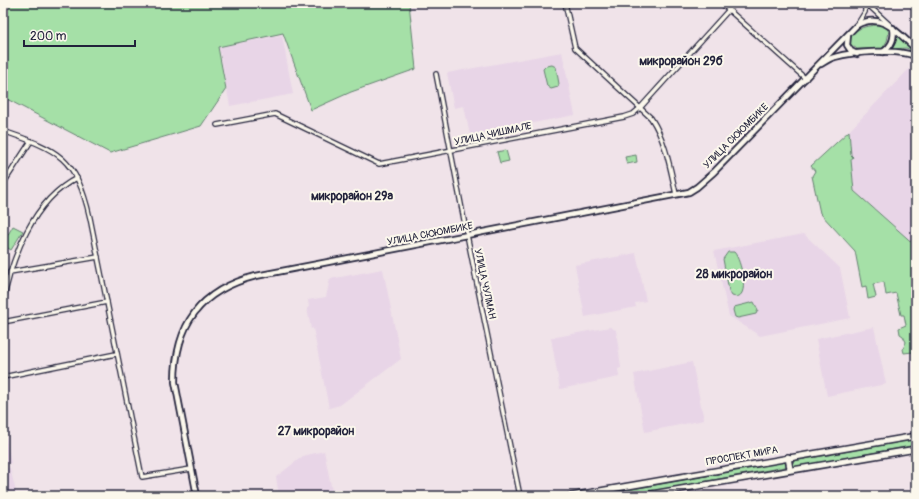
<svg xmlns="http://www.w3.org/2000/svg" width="919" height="499" viewBox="0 0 919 499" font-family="Pangolin,sans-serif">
<rect width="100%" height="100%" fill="#f0e3e9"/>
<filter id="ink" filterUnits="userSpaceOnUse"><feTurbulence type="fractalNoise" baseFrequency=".025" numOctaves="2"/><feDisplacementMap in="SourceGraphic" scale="8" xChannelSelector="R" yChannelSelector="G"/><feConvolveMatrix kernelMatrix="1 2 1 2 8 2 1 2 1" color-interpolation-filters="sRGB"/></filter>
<g filter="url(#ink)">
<g fill="#e8d5e7">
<polygon points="282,35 293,94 230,106 219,47"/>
<polygon points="562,52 575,115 470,135 464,106 454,108 447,73"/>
<polygon points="909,69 916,75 916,246 854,191 849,131"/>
<polygon points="804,234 840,268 850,318 760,336 729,316 714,251"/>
<polygon points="636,253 646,301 635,303 636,307 585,317 575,265"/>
<polygon points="383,269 401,359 340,405 329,408 313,328 311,329 307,308 309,307 308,300 326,297 330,279"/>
<polygon points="610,327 616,330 621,368 618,369 619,377 560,389 551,338"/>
<polygon points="874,327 886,384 827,396 816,339"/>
<polygon points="692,362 704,420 645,432 634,374"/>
<polygon points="3,424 11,463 3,465"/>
<polygon points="324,451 333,496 279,496 276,477 303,456"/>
<polygon points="10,468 17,496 3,496 3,469"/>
</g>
<g fill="#a5e0a7" stroke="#648171">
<polygon points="3,3 409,3 416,69 351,92 311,110 283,33 218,47 226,89 201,126 110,153 3,97"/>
<path d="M881,25L886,27L889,32L887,41L882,49H857L850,44C849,28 868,25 881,25Z"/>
<polygon points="896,33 916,52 906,48 892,49"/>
<polygon points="552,65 556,67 559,84 558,87 551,89 547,86 543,69 546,66"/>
<polygon points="849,131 851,155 853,157 851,160 854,191 916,246 916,362 913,352 904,353 903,349 906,342 903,336 900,334 899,328 906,325 904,315 901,315 896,293 886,295 884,282 873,284 876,297 868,299 866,286 862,287 855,251 820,213 812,176 815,171 811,166"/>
<polygon points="506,150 509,161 500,163 497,152"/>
<polygon points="636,155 637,162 627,164 625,157"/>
<polygon points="13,226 23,231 11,250 3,245 3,243"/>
<path d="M728,252H734C740,257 753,303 732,296L729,291L723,259Z"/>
<polygon points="754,302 758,310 756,314 738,318 735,317 733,310 734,307"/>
<polygon points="916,439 916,445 795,467 792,465 794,461"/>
<polygon points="783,462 787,464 785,467 625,496 593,496"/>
</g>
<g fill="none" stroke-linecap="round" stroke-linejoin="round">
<defs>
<g id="minor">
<path d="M565,3L575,48L651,118C666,141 670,168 676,194"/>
<polyline points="721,3 806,79"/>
<polyline points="866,3 890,25"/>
<polyline points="857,25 865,12 865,3"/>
<polyline points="436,74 465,225 520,496"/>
<polyline points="217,125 275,114 379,164 624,117 633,114 640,108 735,3"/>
<path d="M3,131C59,150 76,157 90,218L142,477L191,469"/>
<polyline points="3,184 31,141"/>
<polyline points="10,272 98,257"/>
<path d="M3,302C12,257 33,200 77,178"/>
<polyline points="3,322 107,302"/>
<polyline points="3,377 116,354"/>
</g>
<g id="tertiary">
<polyline points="848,35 847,45 851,51 857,54"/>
<path d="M883,52C892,46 895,38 893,28"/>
<path d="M821,64C826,61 830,58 835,57C851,52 903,48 916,57"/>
<path d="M197,496L175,382C175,325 200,290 256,276L689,192L697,187L714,172L857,25C882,11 899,34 916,49"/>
</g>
<g id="secondary">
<polyline points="788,457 790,469"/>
<polyline points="571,496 916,436"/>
<polyline points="640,496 916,449"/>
</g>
</defs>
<use href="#minor" stroke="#22223b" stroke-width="6"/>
<use href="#tertiary" stroke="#22223b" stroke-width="8"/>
<use href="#secondary" stroke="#22223b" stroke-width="8"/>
<use href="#minor" stroke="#fbf7ec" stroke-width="3.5"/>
<use href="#tertiary" stroke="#fbf7ec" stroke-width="4.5"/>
<use href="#secondary" stroke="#fbf7ec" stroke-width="5"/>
</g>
</g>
<g text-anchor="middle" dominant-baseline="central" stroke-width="4" stroke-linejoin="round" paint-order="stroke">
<g font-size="10" fill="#22223b" stroke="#fbf7ec">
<text transform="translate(493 134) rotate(-12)">УЛИЦА ЧИШМАЛЕ</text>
<text transform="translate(736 136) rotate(-45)">УЛИЦА СЮЮМБИКЕ</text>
<text transform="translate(430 234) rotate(-11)">УЛИЦА СЮЮМБИКЕ</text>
<text transform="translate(485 284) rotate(78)">УЛИЦА ЧУЛМАН</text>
<text transform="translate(742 456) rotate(-10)">ПРОСПЕКТ МИРА</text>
</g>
<g font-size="12" font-weight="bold" fill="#22223b" stroke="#fbf7ec">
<text x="681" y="61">микрорайон 29б</text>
<text x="352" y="196">микрорайон 29а</text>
<text x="734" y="274">28 микрорайон</text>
<text x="316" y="431">27 микрорайон</text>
</g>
</g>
<rect width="919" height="499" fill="none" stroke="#fbf7ec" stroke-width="16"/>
<rect x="8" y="8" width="903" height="483" fill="none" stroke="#22223b" stroke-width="1.5" filter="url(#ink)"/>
<path d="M24 40v6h111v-6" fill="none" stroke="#22223b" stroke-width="2"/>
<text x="30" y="40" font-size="12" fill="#22223b" stroke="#fbf7ec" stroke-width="3" paint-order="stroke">200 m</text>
</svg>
